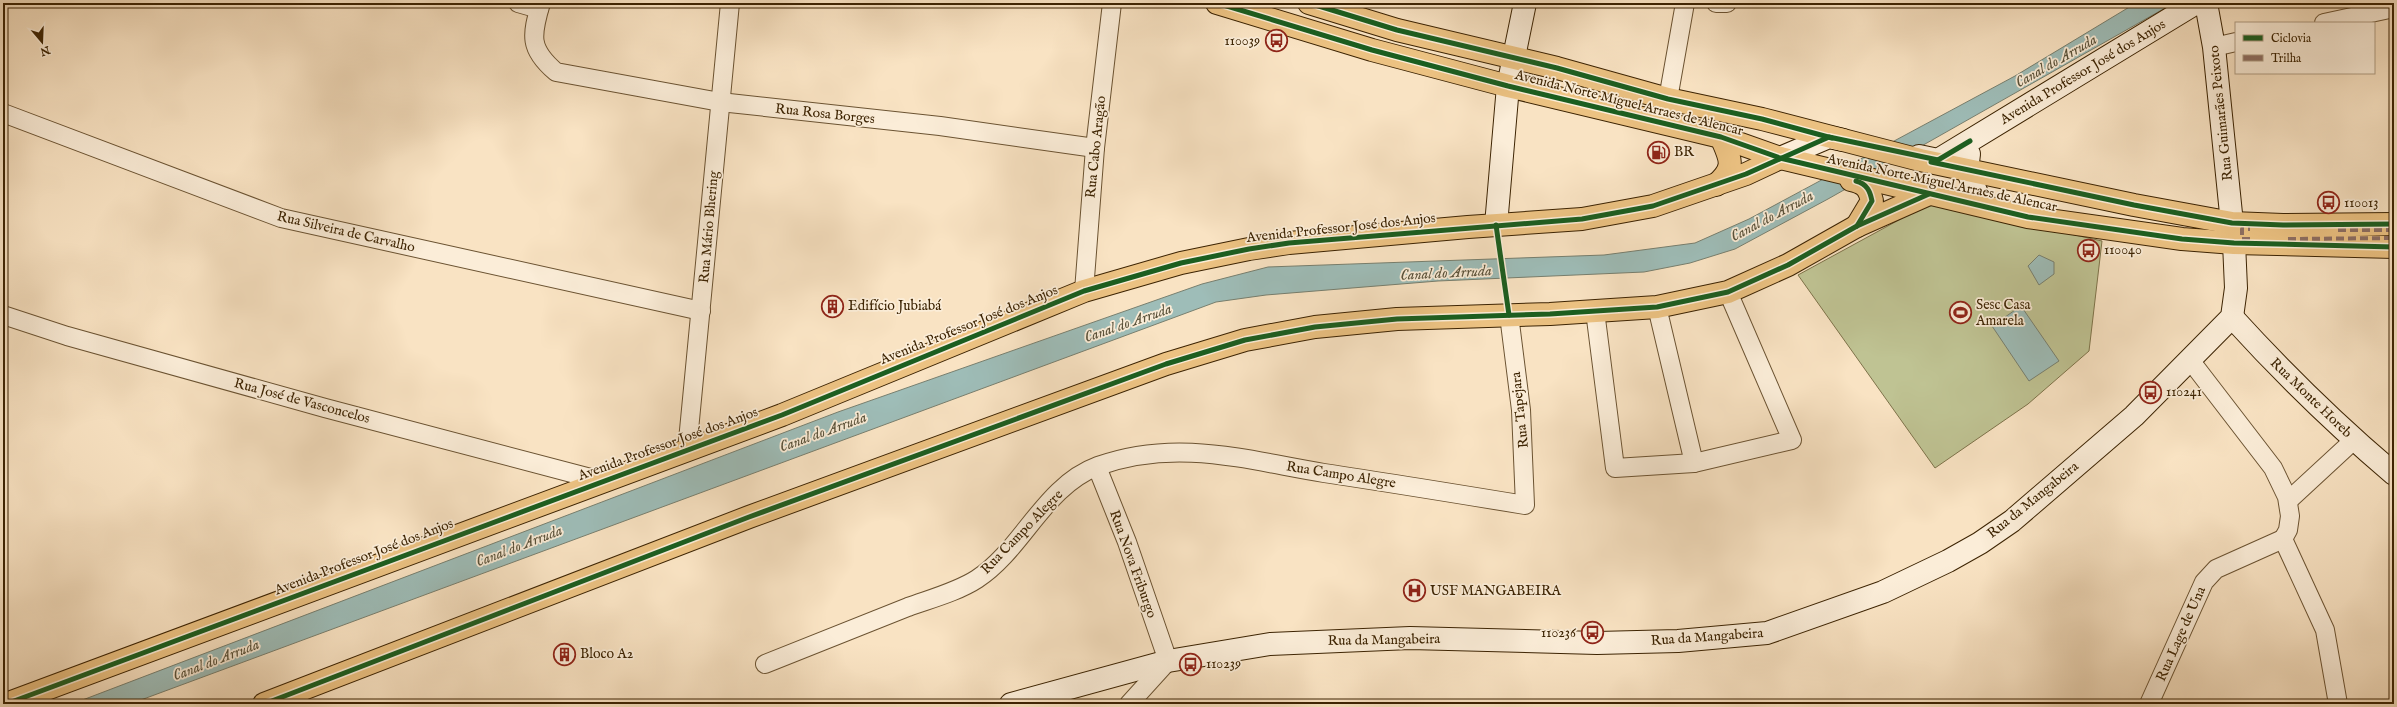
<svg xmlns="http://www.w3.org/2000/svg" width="2397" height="707" viewBox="0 0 2397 707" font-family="'IM FELL English',serif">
<rect width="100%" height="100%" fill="#f9e3c3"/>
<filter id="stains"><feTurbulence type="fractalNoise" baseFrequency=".005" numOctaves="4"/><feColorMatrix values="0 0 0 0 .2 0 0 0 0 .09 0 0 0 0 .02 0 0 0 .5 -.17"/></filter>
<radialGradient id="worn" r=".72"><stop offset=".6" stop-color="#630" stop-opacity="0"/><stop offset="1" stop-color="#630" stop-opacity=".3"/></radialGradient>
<polygon fill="#bfc393" stroke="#7e734a" points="1930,203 2102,241 2089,351 2028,404 1935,468 1798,275"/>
<g fill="#9ebdb8" stroke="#777f6f">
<polygon points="2136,3 2174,3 1828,199 1735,249 1690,263 1644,272 1438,281 1266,295 1216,302 130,704 72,704 838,412 1202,284 1268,267 1604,255 1695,243 1749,219 2015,76"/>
<polygon points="2039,255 2054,262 2054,274 2039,285 2028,266"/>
<polygon points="2021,306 2059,361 2029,381 1992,326"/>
</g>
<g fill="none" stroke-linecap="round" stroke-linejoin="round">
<defs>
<g id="street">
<polyline points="518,3 539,9"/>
<path d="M541,3C531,36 529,49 556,72L720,102L940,126L1095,148"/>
<polyline points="1716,3 1727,3"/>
<polyline points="2324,23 2394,8"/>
<polyline points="2214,47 2236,42"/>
<polyline points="1668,99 1685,3"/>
<polyline points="3,113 281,218 701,311"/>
<polyline points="1084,291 1095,148 1112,3"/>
<polyline points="1657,307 1694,463"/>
<polyline points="1595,311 1615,468 1694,463 1792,440 1728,292"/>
<polyline points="3,315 67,336 325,408 602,481"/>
<polyline points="2190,360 2273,468 2287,497 2290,516 2288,530 2283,539"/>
<polyline points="687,451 730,3"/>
<polyline points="1097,467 1127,542 1168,661 1129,704"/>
<polyline points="2288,501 2354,440"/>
<polyline points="2283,539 2325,630 2338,704"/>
<path d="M765,664C812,645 860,626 908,607C930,599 957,592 977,579C1023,549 1044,486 1098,466C1177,438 1245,460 1324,473C1391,483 1458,494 1525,505L1521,410L1509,315"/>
<polyline points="2149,704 2204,582 2216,569 2283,539"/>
</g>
<g id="secondary">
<polyline points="1969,154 1967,170 1982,205"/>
<polyline points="1919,156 1938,160 2196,3"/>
<polyline points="1780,158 1829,137 1843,140"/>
<polyline points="1496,225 1508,86 1525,3"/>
<path d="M2232,317C2283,373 2336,425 2394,474"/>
<polyline points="1011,704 1168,661 1270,644 1410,638 1597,643 1678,641 1767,633 1883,592 1948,561 1980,543 2012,521 2134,416 2232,317 2236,288 2234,243 2214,47 2206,3"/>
</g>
<g id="primary">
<polyline points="1217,3 1372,50 1508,86 1721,137 1780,158 2028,217 2182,239 2234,243 2394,247"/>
<polyline points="1309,3 1397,30 1557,68 1668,99 1762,119 1920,160 2134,205 2232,223 2283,225 2394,224"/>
<path d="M1851,180C1865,183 1869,188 1872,201L1857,226"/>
<path d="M1716,185C1736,167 1731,160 1721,137"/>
<polyline points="6,704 782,415 1084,291 1181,263 1249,249 1289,243 1468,227 1582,219 1653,206 1746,174 1780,158"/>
<polyline points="264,704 749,517 1166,364 1245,340 1315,327 1397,319 1550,314 1657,307 1728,292 1788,265 1857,226 1929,194"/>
</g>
</defs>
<use href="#street" stroke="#6b5332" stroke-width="20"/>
<use href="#secondary" stroke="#3c2302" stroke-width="24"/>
<use href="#primary" stroke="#3c2302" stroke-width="24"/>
<use href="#street" stroke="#fbedd8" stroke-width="18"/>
<use href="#secondary" stroke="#fbedd8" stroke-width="22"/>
<use href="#primary" stroke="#ecc282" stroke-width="22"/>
<g stroke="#8d6e63" stroke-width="4" stroke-dasharray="8 4" stroke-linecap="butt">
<polyline points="2338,230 2394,230"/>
<polyline points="2250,239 2242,239 2242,229 2250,229"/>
<polyline points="2288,239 2394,238"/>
</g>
<defs>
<g id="cycleway">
<polyline points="1217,3 1372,50 1508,86 1721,137 1780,158 2028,217 2182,239 2234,243 2394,247"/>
<polyline points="1309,3 1397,30 1557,68 1668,99 1762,119 1832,138"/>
<polyline points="1931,162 2134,205 2232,223 2283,225 2394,224"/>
<path d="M1856,181C1867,184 1870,191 1872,201L1857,226"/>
<polyline points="1496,225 1509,315"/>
<polyline points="6,704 782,415 1084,291 1181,263 1249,249 1289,243 1582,219 1653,206 1746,174 1829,137 1938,160 1970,141"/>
<polyline points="264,704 749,517 1166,364 1245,340 1315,327 1397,319 1550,314 1657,307 1728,292 1788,265 1857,226 1929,194"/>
</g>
</defs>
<use href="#cycleway" stroke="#fbedd8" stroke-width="8"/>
<use href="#cycleway" stroke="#1b5e20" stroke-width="5"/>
</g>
<defs>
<symbol id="bus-ring" viewBox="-11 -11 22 22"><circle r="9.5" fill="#fbedd8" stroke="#8f2418" stroke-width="1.5"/><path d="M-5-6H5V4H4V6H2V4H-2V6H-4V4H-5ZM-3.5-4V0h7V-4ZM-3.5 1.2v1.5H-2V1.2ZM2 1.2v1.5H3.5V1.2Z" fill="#8f2418"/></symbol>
<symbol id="fuel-ring" viewBox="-11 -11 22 22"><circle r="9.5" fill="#fbedd8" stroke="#8f2418" stroke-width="1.5"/><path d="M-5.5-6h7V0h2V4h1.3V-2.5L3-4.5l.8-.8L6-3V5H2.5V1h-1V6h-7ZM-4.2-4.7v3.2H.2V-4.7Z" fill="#8f2418"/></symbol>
<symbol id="building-ring" viewBox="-11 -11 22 22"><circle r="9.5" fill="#fbedd8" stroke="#8f2418" stroke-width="1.5"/><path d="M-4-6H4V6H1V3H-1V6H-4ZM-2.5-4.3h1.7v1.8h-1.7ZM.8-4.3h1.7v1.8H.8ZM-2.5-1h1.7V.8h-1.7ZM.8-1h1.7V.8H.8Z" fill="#8f2418"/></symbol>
<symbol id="stadium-ring" viewBox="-11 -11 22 22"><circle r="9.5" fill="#fbedd8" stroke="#8f2418" stroke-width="1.5"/><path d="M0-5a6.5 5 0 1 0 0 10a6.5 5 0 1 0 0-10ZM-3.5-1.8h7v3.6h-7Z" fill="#8f2418"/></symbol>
<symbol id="hospital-ring" viewBox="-11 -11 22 22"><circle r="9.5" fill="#fbedd8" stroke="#8f2418" stroke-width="1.5"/><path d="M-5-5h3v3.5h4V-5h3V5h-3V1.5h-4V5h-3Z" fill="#8f2418"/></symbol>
</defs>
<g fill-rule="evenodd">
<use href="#bus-ring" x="1264" y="28" width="25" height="25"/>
<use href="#fuel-ring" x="1646" y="140" width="25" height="25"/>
<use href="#bus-ring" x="2316" y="190" width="25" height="25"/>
<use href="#bus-ring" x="2076" y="238" width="25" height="25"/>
<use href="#building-ring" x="820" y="294" width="25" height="25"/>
<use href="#stadium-ring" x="1948" y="300" width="25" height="25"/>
<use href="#bus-ring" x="2138" y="380" width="25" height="25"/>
<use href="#hospital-ring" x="1402" y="578" width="25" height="25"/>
<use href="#bus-ring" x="1580" y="620" width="25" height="25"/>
<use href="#building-ring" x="552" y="642" width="25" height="25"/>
<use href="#bus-ring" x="1178" y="652" width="25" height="25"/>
</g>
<g text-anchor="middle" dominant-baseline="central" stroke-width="3.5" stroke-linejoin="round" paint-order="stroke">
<g font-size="14" fill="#3c2302" stroke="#fbedd8" text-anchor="start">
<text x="1260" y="41" text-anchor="end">110039</text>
<text x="1674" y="152">BR</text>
<text x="2344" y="203">110013</text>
<text x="2104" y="250">110040</text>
<text x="1976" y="305">Sesc Casa<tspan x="1976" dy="16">Amarela</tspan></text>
<text x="848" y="306">Edifício Jubiabá</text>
<text x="2166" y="392">110241</text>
<text x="1430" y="591">USF MANGABEIRA</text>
<text x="1576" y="633" text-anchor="end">110236</text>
<text x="580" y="654">Bloco A2</text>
<text x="1206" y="664">110239</text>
</g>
<g font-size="14" fill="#3c2302" stroke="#fbedd8">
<text transform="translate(2083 72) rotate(-31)">Avenida Professor José dos Anjos</text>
<text transform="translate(1629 103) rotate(14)">Avenida Norte Miguel Arraes de Alencar</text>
<text transform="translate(2221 113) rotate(-96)">Rua Guimarães Peixoto</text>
<text transform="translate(825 114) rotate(6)">Rua Rosa Borges</text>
<text transform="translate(1096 147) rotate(-84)">Rua Cabo Aragão</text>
<text transform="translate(1942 183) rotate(12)">Avenida Norte Miguel Arraes de Alencar</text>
<text transform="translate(709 227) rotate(-85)">Rua Mário Bhering</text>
<text transform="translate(1341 228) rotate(-6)">Avenida Professor José dos Anjos</text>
<text transform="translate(346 232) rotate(13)">Rua Silveira de Carvalho</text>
<text transform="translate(969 325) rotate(-22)">Avenida Professor José dos Anjos</text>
<text transform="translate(2311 398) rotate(44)">Rua Monte Horeb</text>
<text transform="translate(302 401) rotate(15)">Rua José de Vasconcelos</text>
<text transform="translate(1520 410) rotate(-96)">Rua Tapejara</text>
<text transform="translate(668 444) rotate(-20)">Avenida Professor José dos Anjos</text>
<text transform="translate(1341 475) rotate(9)">Rua Campo Alegre</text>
<text transform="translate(2033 500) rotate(-39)">Rua da Mangabeira</text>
<text transform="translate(1022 532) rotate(-46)">Rua Campo Alegre</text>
<text transform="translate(364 557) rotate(-21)">Avenida Professor José dos Anjos</text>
<text transform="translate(1133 564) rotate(70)">Rua Nova Friburgo</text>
<text transform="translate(2181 634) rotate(-66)">Rua Lage de Una</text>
<text transform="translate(1707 637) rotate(-4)">Rua da Mangabeira</text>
<text transform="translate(1384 640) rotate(-1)">Rua da Mangabeira</text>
</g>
<g font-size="15" font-style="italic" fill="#595139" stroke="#fbedd8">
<text transform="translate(2056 61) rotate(-30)">Canal do Arruda</text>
<text transform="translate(1772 216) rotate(-28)">Canal do Arruda</text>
<text transform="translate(1446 273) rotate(-3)">Canal do Arruda</text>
<text transform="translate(1128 323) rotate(-19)">Canal do Arruda</text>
<text transform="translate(823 432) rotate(-20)">Canal do Arruda</text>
<text transform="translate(519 546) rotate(-21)">Canal do Arruda</text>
<text transform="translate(216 660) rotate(-21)">Canal do Arruda</text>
</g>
</g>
<rect width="2397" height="707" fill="none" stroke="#f9e3c3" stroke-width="16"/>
<rect x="4" y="4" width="2389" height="699" fill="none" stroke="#3c2302" stroke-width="2"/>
<rect x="8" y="8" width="2381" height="691" fill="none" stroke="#3c2302"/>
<rect x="2235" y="22" width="140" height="52" fill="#fbedd8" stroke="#af9c82"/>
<rect x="2243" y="35" width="20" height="6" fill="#1b5e20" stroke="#af9c82"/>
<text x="2271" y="42" font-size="12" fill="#3c2302">Ciclovia</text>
<rect x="2243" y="55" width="20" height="6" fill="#8d6e63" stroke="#af9c82"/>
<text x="2271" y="62" font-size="12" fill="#3c2302">Trilha</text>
<g transform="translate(42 42) rotate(161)" stroke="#fbedd8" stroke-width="3" paint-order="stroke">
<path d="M0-3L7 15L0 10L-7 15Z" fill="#3c2302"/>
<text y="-6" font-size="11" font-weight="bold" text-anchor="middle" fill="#3c2302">N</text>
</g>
<rect width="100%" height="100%" filter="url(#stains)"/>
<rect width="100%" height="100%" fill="url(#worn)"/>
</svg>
